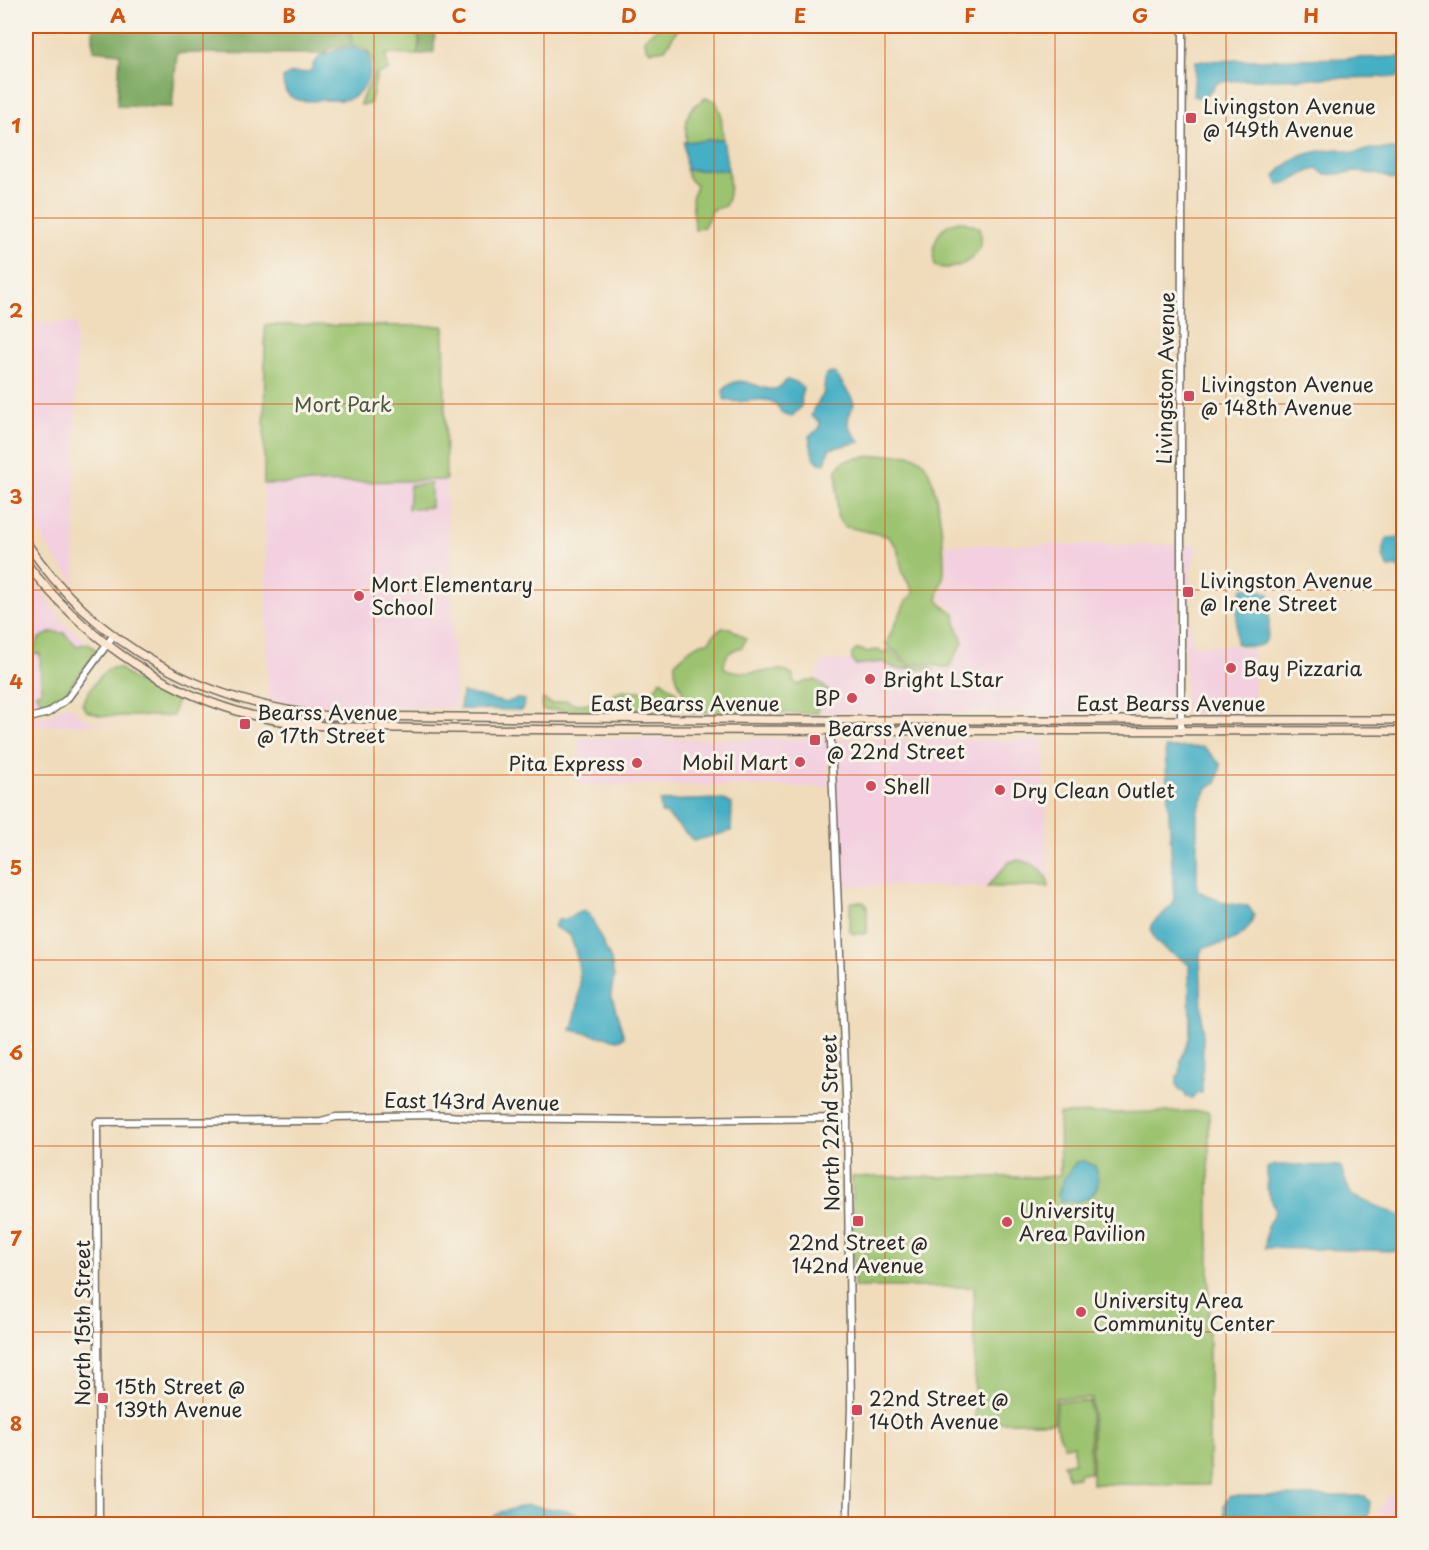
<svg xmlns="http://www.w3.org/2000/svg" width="1429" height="1550" viewBox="0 0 1429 1550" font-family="'Playpen Sans',sans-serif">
<rect width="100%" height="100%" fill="#f7f3e8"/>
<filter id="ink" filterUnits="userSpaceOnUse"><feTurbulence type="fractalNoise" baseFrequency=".0167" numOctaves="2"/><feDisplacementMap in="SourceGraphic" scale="12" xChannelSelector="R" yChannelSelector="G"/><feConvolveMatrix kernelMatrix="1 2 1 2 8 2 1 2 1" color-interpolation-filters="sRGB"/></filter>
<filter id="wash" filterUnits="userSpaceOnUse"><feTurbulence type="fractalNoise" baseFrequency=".008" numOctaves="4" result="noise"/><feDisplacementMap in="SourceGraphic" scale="24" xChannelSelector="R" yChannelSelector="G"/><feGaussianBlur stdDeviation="1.35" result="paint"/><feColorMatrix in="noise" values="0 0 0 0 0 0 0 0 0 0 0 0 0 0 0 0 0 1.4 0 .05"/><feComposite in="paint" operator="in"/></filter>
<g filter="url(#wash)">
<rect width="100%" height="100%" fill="#f0dcbb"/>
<g fill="#f3cfdf">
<polygon points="26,323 76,323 75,582 54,557 26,510"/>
<polygon points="446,480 456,708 304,705 268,699 264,484"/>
<polygon points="946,544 1178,545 1178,713 818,713 817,704 820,700 824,698 816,680 819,666 827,661 851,660 855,665 882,662 897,669 950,670 965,642 958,624 957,612 941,599 946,575"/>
<polygon points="1185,545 1198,545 1191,569 1189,601 1192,645 1234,645 1245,649 1253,649 1255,713 1185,713"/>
<polygon points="26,571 66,625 88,643 77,646 64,633 39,639 33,653 40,653 41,693 36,693 48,709 26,713"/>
<polygon points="67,704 81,716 93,722 133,724 26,726 26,720 49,716"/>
<polygon points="579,738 827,739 829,787 579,785"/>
<polygon points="834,739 1044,740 1042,743 1049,878 1044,873 1026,861 1009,862 986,887 848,886 846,887 845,892 840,893"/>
<polygon points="1403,1493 1403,1524 1371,1524 1389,1494"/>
</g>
<g fill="#9cc36f" stroke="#64774d" stroke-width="1.5">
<path d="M349,26H416C420,36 420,44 417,55L388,54L385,55L389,70L377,74L370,104L360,105C362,95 366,92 370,83C378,65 373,46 351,45L352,36Z"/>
<polygon points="661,26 687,26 678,29 665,49 651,51 647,48 644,38"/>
<path d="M706,98L716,101L721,114L723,139L686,142C686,119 684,110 706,98Z"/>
<path d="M686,170H728C730,183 731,194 725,206L712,210L704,227L695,230L692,198L696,186L689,179Z"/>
<path d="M961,221L978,227C992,252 958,275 935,266C930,245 938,223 961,221Z"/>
<polygon points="265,325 444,326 446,480 264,484"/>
<path d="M884,455C896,455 911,452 921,460C938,474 945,551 944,573C943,582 937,592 938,600L944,607L955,613L956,624L963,642L949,667C932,668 926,658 910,665L886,644L906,601L914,593L903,574L897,547L887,536L843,526L837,516V469L844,461L856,458Z"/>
<polygon points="431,484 431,507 408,509 410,485"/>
<path d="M723,628H730L746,639L742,647C730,651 725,653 724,667L727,670C735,672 753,673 761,672C776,671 780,666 793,676V681L799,685L804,682L816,680L828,690L827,694C820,702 817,702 818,713L689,712C688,694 673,681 675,663C685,654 694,643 708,642L716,632Z"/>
<polygon points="52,632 64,633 77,646 88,643 97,651 63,696 48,709 35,693 41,692 40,654 32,653 39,638"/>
<path d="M859,649L866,652L877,650L886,653L887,649L909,667C920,665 925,663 934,670L897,669L882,662L855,665C850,658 850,652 859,649Z"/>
<path d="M109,668H119L134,680L177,699L173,716H101L87,711L82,704C89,690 97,678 109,668Z"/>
<polygon points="661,680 676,692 678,702 674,711 542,710 543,699 552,704 567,700 570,703 579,704 605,702 617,692 624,690 652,692"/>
<path d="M1016,860C1031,861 1048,871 1049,887H987L1009,862Z"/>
<polygon points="852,902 863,902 867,905 867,932 864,934 853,934 850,931 850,905"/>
<polygon points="1209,1111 1209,1485 1092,1484 1092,1399 1055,1398 1054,1422 975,1422 974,1287 854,1287 852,1177 1045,1177 1060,1175 1059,1114"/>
<polygon points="1057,1401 1090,1402 1090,1473 1079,1473 1078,1477 1069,1478 1063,1464 1074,1462 1074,1445 1064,1446 1056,1426"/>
</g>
<g fill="#7da962" stroke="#546a46" stroke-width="1.5">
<polygon points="93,26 349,26 352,36 351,45 331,48 323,54 177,53 172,107 117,106 120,53 93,50"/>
<polygon points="416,26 435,26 434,52 417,55 420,42"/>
</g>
<g fill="#45afc4" stroke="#386d78" stroke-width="1.5">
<path d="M354,47L368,53C374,71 368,92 348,99C340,101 329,100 320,100C312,101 300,102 293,98C285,94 283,86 283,78C297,68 301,76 310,71C315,67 311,67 314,63C322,52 342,48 354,47Z"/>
<polygon points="1403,57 1403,77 1259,79 1218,82 1203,99 1193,96 1196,61"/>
<polygon points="723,139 728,170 686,170 684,142"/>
<path d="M1340,149L1353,153L1371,149H1403V183L1377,174L1357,172L1325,175L1318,169C1303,170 1294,184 1279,185L1275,176C1292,155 1314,150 1340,149Z"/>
<path d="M835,373L852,398L854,404C844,423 847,426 860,442L829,449L825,464L819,463L813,456L809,436L819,429L820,422L811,416L814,408L823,395L826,374Z"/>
<path d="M787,380L796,382L803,388C798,404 808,402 792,416L781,413C774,388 740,408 724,399L723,391C739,368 760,393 775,389C780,388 783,383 787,380Z"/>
<path d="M1403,537V569L1396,567L1389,568C1382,560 1380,546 1388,538Z"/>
<path d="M1252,587L1269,594C1271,600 1269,603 1269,609C1269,635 1272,655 1236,643C1237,628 1236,599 1243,588Z"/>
<polygon points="462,692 506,703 516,699 525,700 522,710 460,709"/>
<path d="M1204,747L1221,765L1217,782L1207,788L1197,813V890C1214,900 1228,905 1248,906L1254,915C1248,939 1226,944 1204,947L1200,953L1203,1044L1202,1093H1197L1192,1098L1186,1097L1185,1093L1180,1091L1177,1085V1076L1180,1075L1181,1060L1190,1036L1189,965C1174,951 1151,949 1151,925L1171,906L1174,899L1165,748Z"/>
<polygon points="721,799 732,804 731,831 694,841 666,814 661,813 660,801"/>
<path d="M584,910L590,915L611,960L614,977L611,994L624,1037L618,1040L571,1030C583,996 583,969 570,935L554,927L557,920L566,919Z"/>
<path d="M1084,1161L1095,1166C1105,1194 1086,1205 1061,1201L1058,1195L1063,1180L1076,1162Z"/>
<polygon points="1274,1165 1340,1166 1351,1195 1403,1217 1403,1251 1265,1248 1267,1226 1274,1214 1275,1208 1267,1189 1267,1168"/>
<polygon points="1229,1496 1365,1496 1370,1502 1367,1524 1225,1524 1224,1505"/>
<polygon points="527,1505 568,1511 603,1524 488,1524 489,1520 501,1512"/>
</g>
</g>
<g filter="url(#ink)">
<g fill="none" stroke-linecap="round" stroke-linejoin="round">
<defs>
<g id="tertiary">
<polyline points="26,719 48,713 67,699 113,636"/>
<polyline points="830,720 847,1118 851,1407 847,1524"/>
<polyline points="1181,731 1181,458 1183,26"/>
<polyline points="99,1524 97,1122 321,1121 336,1117 432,1115 481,1118 665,1120 847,1118"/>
</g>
<g id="secondary">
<path d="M26,542C96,647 204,703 328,716L830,720H1404"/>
<path d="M26,563C81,634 154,687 240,712C294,728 349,727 404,728C474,730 543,729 613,730C876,732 1140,731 1404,731"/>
</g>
</defs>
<use href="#tertiary" stroke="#70695d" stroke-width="9"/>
<use href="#secondary" stroke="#70695d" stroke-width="10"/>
<use href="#tertiary" stroke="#fff" stroke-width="6"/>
<use href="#secondary" stroke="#fce5cf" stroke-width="7"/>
</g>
</g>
<path fill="none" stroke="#d5540f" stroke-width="1.5" stroke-opacity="0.55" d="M203,26V1524M374,26V1524M544,26V1524M714,26V1524M885,26V1524M1055,26V1524M1226,26V1524M26,218H1404M26,404H1404M26,590H1404M26,775H1404M26,960H1404M26,1146H1404M26,1332H1404"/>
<g fill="#d1495b" stroke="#f7f3e8" stroke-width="2">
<rect x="1185" y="112" width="12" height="12" rx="3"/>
<rect x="1183" y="390" width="12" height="12" rx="3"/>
<rect x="1182" y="586" width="12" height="12" rx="3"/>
<circle cx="359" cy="596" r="6"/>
<circle cx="1231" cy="668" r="6"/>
<circle cx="870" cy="679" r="6"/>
<circle cx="852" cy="698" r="6"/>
<rect x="239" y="718" width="12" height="12" rx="3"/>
<rect x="809" y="734" width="12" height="12" rx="3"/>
<circle cx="800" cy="762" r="6"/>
<circle cx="637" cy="763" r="6"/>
<circle cx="871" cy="786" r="6"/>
<circle cx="1000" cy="790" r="6"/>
<rect x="852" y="1215" width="12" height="12" rx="3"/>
<circle cx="1007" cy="1222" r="6"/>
<circle cx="1081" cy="1312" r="6"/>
<rect x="97" y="1392" width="12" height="12" rx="3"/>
<rect x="851" y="1404" width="12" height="12" rx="3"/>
</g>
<g text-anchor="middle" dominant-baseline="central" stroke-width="6" stroke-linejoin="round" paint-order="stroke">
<g font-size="20" fill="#2b2b2b" stroke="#f7f3e8" text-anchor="start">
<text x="1203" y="106">Livingston Avenue<tspan x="1203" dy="23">@ 149th Avenue</tspan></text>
<text x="1201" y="384">Livingston Avenue<tspan x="1201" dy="23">@ 148th Avenue</tspan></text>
<text x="1200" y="580">Livingston Avenue<tspan x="1200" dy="23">@ Irene Street</tspan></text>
<text x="371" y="584">Mort Elementary<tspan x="371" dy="23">School</tspan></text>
<text x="1243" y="668">Bay Pizzaria</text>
<text x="882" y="679">Bright LStar</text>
<text x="840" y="698" text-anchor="end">BP</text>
<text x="257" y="712">Bearss Avenue<tspan x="257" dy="23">@ 17th Street</tspan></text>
<text x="827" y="728">Bearss Avenue<tspan x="827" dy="23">@ 22nd Street</tspan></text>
<text x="788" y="762" text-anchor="end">Mobil Mart</text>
<text x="625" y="763" text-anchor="end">Pita Express</text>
<text x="883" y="786">Shell</text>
<text x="1012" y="790">Dry Clean Outlet</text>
<text x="1019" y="1210">University<tspan x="1019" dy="23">Area Pavilion</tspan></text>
<text x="858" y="1242" text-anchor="middle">22nd Street @<tspan x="858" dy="23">142nd Avenue</tspan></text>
<text x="1093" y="1300">University Area<tspan x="1093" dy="23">Community Center</tspan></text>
<text x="115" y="1386">15th Street @<tspan x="115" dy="23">139th Avenue</tspan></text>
<text x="869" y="1398">22nd Street @<tspan x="869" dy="23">140th Avenue</tspan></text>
</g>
<g font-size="20" fill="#2b2b2b" stroke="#f7f3e8">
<text transform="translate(1165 378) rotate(-89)">Livingston Avenue</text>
<text x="685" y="703">East Bearss Avenue</text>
<text x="1171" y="703">East Bearss Avenue</text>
<text transform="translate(472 1101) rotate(1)">East 143rd Avenue</text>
<text transform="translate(830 1123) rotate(-91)">North 22nd Street</text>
<text transform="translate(82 1323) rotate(-90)">North 15th Street</text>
</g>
<g font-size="20" fill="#4d593f" stroke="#f7f3e8">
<text x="343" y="404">Mort Park</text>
</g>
</g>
<rect width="1429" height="1550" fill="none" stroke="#f7f3e8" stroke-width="66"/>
<rect x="33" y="33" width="1363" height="1484" fill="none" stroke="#d5540f" stroke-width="2"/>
<g font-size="20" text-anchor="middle" font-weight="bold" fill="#d5540f">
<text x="118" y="23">A</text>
<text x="289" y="23">B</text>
<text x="459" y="23">C</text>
<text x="629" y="23">D</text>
<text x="800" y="23">E</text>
<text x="970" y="23">F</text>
<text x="1140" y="23">G</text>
<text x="1311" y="23">H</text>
<text x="16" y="133">1</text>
<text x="16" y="318">2</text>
<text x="16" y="504">3</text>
<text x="16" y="689">4</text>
<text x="16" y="875">5</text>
<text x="16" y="1060">6</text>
<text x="16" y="1246">7</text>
<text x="16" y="1431">8</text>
</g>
</svg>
